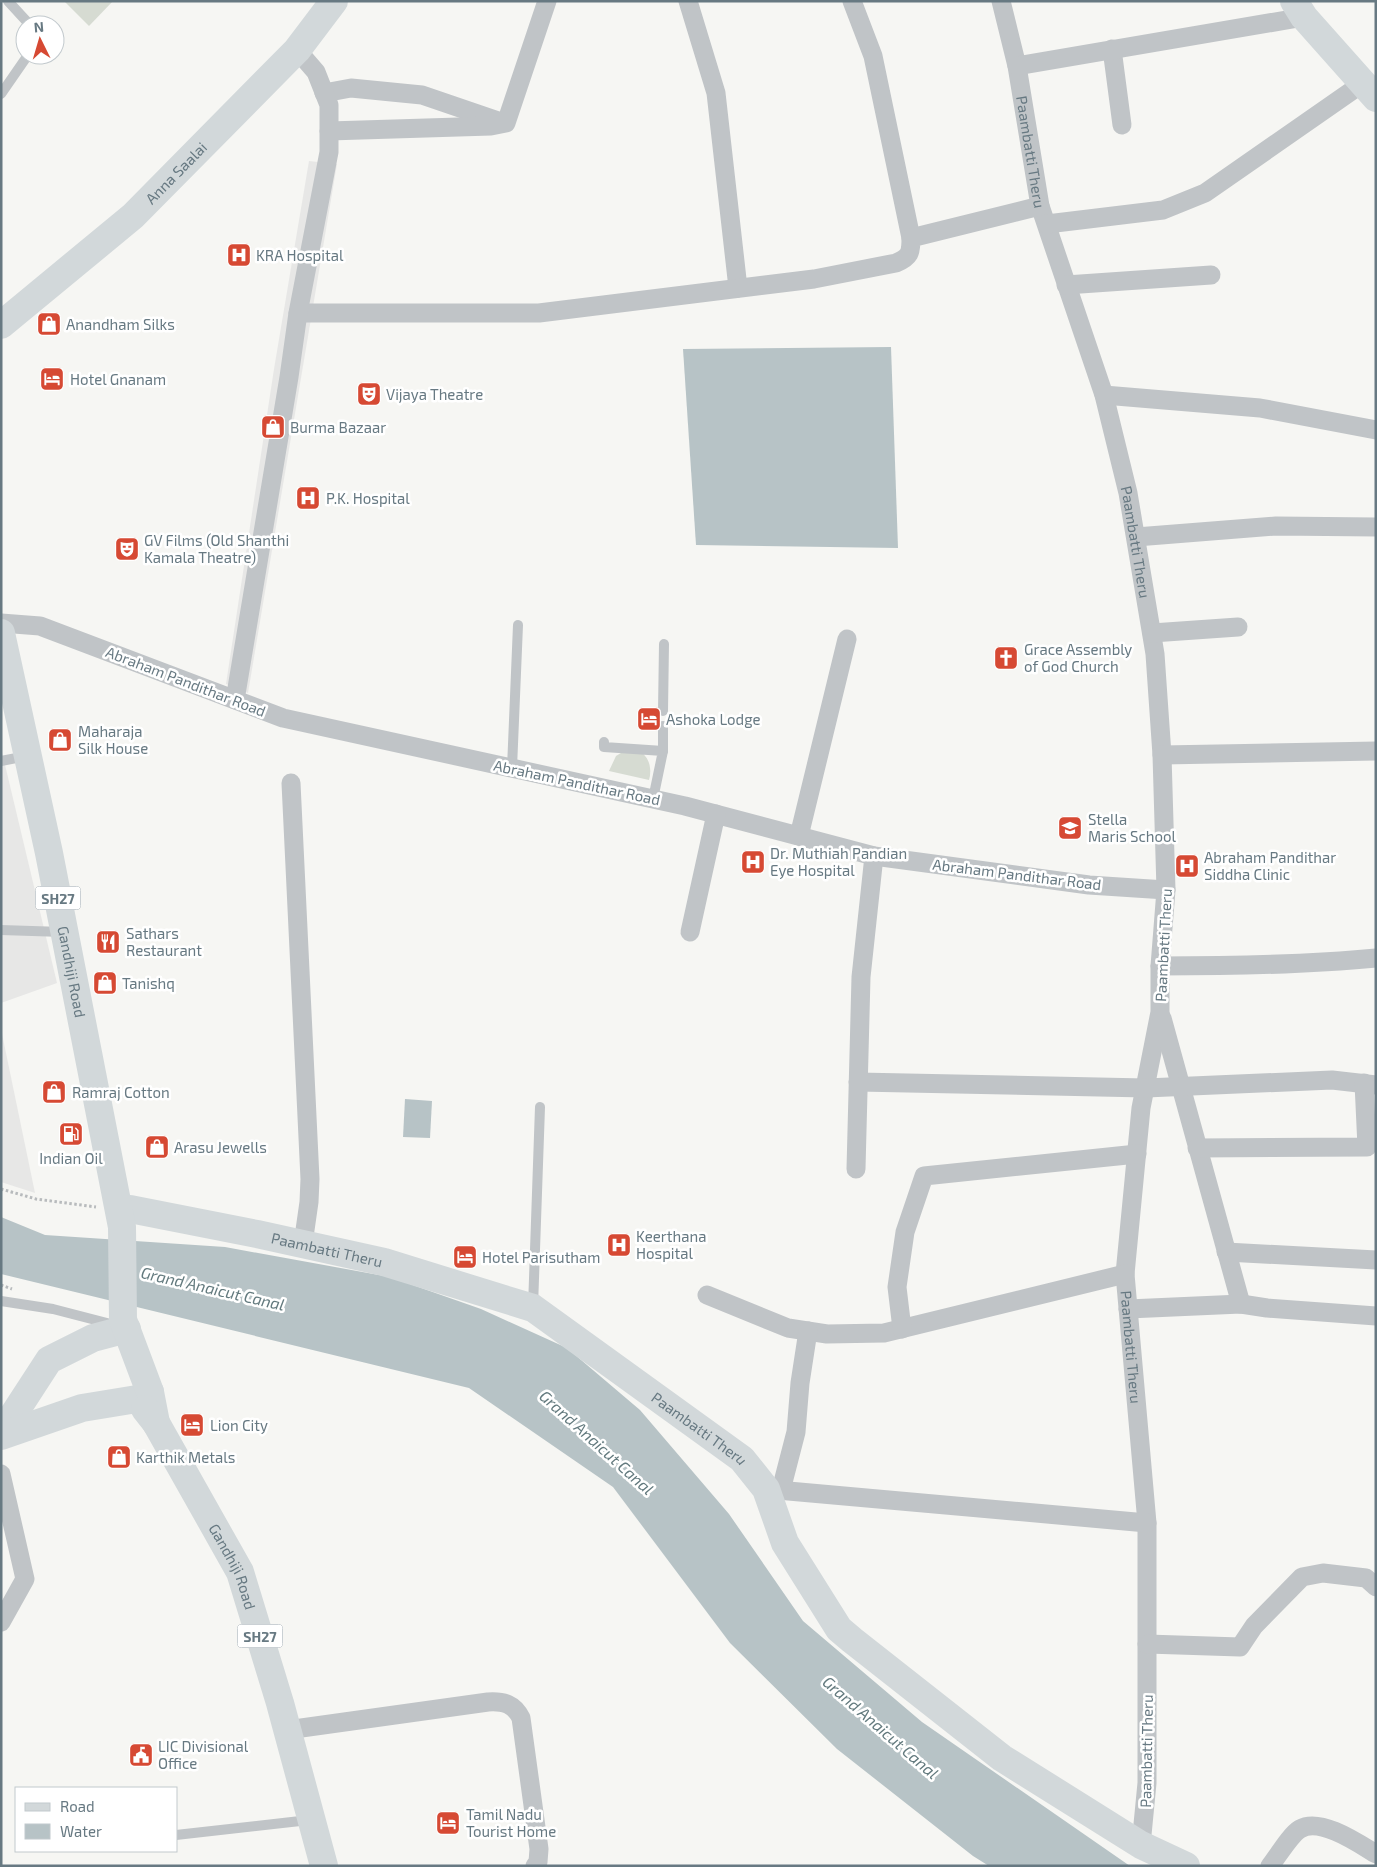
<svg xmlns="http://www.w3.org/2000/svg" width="1377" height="1867" viewBox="0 0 1377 1867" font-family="'Exo 2',sans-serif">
<rect width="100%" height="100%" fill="#f6f6f3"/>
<g fill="#e7e7e6">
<polygon points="309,161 337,164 248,693 226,684 274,369"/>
<polygon points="1,748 57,983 1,1003"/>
<polygon points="1,1029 35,1193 1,1182"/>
</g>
<g fill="#d6dbd2">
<polygon points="64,1 113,1 89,26"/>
<path d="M626,750C630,750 635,750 639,751C650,757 652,770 649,780L609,771L616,756Z"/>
</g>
<g fill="#b7c3c6">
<polygon points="891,347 898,548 696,545 683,349"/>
<polygon points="405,1099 432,1101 430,1138 403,1137"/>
<polygon points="1,1217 45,1235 225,1247 390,1277 481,1309 567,1348 640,1410 729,1514 803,1621 922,1722 1130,1866 989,1866 973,1856 837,1749 730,1643 613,1487 469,1388 1,1274"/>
</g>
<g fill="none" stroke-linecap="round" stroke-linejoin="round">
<g stroke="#b8bbbd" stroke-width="3" stroke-dasharray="2.5 2.5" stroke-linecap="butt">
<polyline points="1,1189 36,1199 96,1207"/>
<polyline points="1,1285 12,1289"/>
</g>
<g stroke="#c0c4c7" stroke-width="10">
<polyline points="8,1 30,25"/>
<polyline points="1,94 28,55"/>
<polyline points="663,711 664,644"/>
<polyline points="604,742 604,747 663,751 653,799"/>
<polyline points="663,751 663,726"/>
<polyline points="1,761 27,756"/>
<polyline points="512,768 518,625"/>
<polyline points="1,930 63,932"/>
<polyline points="1,1301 53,1309 107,1323"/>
<polyline points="533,1307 540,1107"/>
<polyline points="176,1835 309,1820"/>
</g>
<g stroke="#c0c4c7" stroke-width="19">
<polyline points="688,1 716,93 738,288"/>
<polyline points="852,1 873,56 911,238"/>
<path id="s1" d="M1001,1L1017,66L1040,206L1104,395L1128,493L1155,654L1162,755L1166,890L1160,966V1012L1141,1108L1125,1274L1147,1523V1783L1141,1845"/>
<polyline points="1112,49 1122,125"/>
<polyline points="1017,66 1304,17"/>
<polyline points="324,93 351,88 422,95 501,122"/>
<polyline points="329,131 491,126 506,123 547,1"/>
<polyline points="1047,224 1163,210 1205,193 1363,83"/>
<polyline points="1066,285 1211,275"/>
<path d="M298,313H539L814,279L896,263C910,257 911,253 911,238L1040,206"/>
<polyline points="1104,395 1260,408 1376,430"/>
<polyline points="1136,537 1276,526 1376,527"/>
<polyline points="1,623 40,626 283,718 685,806 874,856 1089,885 1166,890"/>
<polyline points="1152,633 1238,627"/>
<polyline points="235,700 289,377 298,313 329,152 329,105 316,72 297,50"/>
<polyline points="1162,755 1376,751"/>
<polyline points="291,783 310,1179 309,1202 303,1244"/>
<polyline points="799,836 847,639"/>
<polyline points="690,932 716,814"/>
<path d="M1160,966C1232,966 1304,965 1376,958"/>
<path d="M1162,1018C1189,1113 1214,1209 1241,1304"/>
<polyline points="858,1082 1146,1088 1332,1080 1376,1085"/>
<polyline points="1197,1148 1367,1147 1364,1083"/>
<polyline points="856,1169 861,977 874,856"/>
<polyline points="1226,1252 1376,1260"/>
<polyline points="707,1295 788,1328 827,1334 884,1333 1125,1274"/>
<polyline points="1128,1309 1241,1304 1267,1308 1376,1316"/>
<polyline points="902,1329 897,1287 905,1232 924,1176 1137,1154"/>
<polyline points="1,1474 25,1579 1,1622"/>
<polyline points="766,1489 1147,1523"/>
<polyline points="781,1490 796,1432 800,1383 808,1331"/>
<polyline points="1147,1644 1240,1647 1254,1626 1302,1577 1323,1573 1366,1578 1376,1587"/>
<path d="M287,1730L488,1702C504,1701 514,1704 521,1718L539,1849L538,1862L535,1866"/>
<path d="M1270,1866C1278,1856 1290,1835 1300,1829C1320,1817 1358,1843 1376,1854"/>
</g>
<g stroke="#d2d8da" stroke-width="28">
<polyline points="1294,1 1304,17 1376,98"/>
<path id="s2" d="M1,325L133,216L297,50L334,1"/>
<path id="s3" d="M130,1209L257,1234L384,1262L533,1308L742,1459L766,1489L785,1543L839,1629L852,1640L1002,1758L1141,1845L1186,1866"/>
<polyline points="1,1434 49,1360 93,1338 127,1329"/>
<polyline points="1,1436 82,1408 137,1399 150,1392"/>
</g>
<g stroke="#d2d8da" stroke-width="28">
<path id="s4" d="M1,633L49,853L122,1227L123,1320L150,1392L156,1423"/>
<path id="s5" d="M145,1409L156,1423L240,1572L280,1703L324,1866"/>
</g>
</g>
<defs>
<symbol id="hospital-square" viewBox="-11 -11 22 22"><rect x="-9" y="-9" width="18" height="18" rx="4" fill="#d64933" stroke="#fff"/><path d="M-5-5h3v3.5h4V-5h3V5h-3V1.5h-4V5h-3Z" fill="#fff"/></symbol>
<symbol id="shop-square" viewBox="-11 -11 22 22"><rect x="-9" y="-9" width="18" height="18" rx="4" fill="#d64933" stroke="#fff"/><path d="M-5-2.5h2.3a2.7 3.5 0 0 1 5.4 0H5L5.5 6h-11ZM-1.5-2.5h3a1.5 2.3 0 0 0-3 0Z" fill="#fff"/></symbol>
<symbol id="hotel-square" viewBox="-11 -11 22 22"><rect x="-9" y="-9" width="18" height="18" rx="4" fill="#d64933" stroke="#fff"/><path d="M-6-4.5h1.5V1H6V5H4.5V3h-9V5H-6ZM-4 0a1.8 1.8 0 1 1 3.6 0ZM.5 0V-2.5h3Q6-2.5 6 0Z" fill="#fff"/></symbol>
<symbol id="theatre-square" viewBox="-11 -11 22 22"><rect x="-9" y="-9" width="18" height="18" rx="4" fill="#d64933" stroke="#fff"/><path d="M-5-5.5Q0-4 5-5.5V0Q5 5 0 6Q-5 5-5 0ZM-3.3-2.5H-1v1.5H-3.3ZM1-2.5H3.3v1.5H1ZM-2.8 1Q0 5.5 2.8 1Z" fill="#fff"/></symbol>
<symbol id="church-square" viewBox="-11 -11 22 22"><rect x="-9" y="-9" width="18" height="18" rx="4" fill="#d64933" stroke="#fff"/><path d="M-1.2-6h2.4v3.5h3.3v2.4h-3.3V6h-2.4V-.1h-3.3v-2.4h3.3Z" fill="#fff"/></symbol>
<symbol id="school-square" viewBox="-11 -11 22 22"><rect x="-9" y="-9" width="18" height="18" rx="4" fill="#d64933" stroke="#fff"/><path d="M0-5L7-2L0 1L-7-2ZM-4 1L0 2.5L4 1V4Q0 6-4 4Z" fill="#fff"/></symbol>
<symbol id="restaurant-square" viewBox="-11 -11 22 22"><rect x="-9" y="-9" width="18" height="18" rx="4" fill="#d64933" stroke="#fff"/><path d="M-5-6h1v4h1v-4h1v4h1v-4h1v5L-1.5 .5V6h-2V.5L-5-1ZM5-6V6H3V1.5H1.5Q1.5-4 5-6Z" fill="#fff"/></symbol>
<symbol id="fuel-square" viewBox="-11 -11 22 22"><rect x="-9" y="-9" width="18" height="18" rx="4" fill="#d64933" stroke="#fff"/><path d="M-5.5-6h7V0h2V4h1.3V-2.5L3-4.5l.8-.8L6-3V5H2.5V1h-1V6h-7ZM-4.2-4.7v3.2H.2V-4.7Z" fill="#fff"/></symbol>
<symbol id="civic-square" viewBox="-11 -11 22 22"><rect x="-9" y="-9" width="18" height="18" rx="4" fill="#d64933" stroke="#fff"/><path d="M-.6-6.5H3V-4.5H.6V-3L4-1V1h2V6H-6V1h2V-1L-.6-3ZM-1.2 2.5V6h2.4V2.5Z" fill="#fff"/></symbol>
</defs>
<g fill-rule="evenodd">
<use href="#hospital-square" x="225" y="241" width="28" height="28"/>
<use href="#shop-square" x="35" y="310" width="28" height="28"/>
<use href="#hotel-square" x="38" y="365" width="28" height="28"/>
<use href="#theatre-square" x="355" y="380" width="28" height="28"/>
<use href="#shop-square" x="259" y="413" width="28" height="28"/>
<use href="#hospital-square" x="294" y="484" width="28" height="28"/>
<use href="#theatre-square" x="113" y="535" width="28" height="28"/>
<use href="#church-square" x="992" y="644" width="28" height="28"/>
<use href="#hotel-square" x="635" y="705" width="28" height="28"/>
<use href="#shop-square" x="46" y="726" width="28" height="28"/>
<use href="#school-square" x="1056" y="814" width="28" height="28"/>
<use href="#hospital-square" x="739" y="848" width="28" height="28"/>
<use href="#hospital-square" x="1173" y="852" width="28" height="28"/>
<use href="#restaurant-square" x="94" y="928" width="28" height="28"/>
<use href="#shop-square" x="91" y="969" width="28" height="28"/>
<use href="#shop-square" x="40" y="1078" width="28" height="28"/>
<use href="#fuel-square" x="57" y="1120" width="28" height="28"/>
<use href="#shop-square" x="143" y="1133" width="28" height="28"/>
<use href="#hospital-square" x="605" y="1231" width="28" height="28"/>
<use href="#hotel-square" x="451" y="1243" width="28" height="28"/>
<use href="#hotel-square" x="178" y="1411" width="28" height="28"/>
<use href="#shop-square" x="105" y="1443" width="28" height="28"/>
<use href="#civic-square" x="127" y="1741" width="28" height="28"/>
<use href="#hotel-square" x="434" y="1809" width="28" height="28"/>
</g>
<g text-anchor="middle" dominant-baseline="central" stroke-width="5" stroke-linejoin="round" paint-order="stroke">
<g fill="#fff" stroke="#95a1a8" stroke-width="1">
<rect x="35.5" y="886.5" width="45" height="23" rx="4"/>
<rect x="237.5" y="1624.5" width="45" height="23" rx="4"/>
</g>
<g font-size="14" font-weight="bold" fill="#677982">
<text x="58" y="898">SH27</text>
<text x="260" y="1636">SH27</text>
</g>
<g font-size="15" fill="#677982" stroke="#fff">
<text stroke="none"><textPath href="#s1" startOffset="154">Paambatti Theru</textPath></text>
<text stroke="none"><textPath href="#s2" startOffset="232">Anna Saalai</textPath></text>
<text stroke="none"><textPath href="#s1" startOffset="559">Paambatti Theru</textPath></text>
<text transform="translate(186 681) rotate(21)">Abraham Pandithar Road</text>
<text transform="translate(577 782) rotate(12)">Abraham Pandithar Road</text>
<text transform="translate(1017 874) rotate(7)">Abraham Pandithar Road</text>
<text transform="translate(1163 945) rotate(-87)">Paambatti Theru</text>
<text stroke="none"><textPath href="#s4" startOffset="346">Gandhiji Road</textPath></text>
<text stroke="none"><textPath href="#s3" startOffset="201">Paambatti Theru</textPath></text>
<text stroke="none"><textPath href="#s1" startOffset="1369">Paambatti Theru</textPath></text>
<text stroke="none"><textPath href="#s3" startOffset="621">Paambatti Theru</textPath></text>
<text stroke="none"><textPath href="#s5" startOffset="181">Gandhiji Road</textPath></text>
<text transform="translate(1146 1751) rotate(-89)">Paambatti Theru</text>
</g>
<g font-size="15" fill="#677982" stroke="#fff" text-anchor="start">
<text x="256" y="255">KRA Hospital</text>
<text x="66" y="324">Anandham Silks</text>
<text x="70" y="379">Hotel Gnanam</text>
<text x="386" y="394">Vijaya Theatre</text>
<text x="290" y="427">Burma Bazaar</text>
<text x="326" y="498">P.K. Hospital</text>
<text x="144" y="540">GV Films (Old Shanthi<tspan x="144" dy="17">Kamala Theatre)</tspan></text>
<text x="1024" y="649">Grace Assembly<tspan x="1024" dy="17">of God Church</tspan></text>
<text x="666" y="719">Ashoka Lodge</text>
<text x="78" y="731">Maharaja<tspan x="78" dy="17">Silk House</tspan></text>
<text x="1088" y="819">Stella<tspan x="1088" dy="17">Maris School</tspan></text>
<text x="770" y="853">Dr. Muthiah Pandian<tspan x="770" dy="17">Eye Hospital</tspan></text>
<text x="1204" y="857">Abraham Pandithar<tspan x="1204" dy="17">Siddha Clinic</tspan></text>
<text x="126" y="933">Sathars<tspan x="126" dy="17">Restaurant</tspan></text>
<text x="122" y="983">Tanishq</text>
<text x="72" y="1092">Ramraj Cotton</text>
<text x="174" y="1147">Arasu Jewells</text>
<text x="71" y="1158" text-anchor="middle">Indian Oil</text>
<text x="636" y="1236">Keerthana<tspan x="636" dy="17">Hospital</tspan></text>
<text x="482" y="1257">Hotel Parisutham</text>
<text x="210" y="1425">Lion City</text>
<text x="136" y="1457">Karthik Metals</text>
<text x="158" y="1746">LIC Divisional<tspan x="158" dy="17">Office</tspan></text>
<text x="466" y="1814">Tamil Nadu<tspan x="466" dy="17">Tourist Home</tspan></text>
</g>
<g font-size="16" font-style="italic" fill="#637a7e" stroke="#fff">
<text transform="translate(213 1288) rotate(13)">Grand Anaicut Canal</text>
<text transform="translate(597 1442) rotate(42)">Grand Anaicut Canal</text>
<text transform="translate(881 1727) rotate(41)">Grand Anaicut Canal</text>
</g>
</g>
<rect width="1377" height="1867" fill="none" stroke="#677982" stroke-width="5"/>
<rect x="15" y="1787" width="162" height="65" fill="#ffffff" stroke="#c2c9cd"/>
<rect x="25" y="1803" width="25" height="8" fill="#d2d8da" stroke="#c2c9cd"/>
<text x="60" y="1812" font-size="15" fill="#677982">Road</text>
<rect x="25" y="1824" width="25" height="15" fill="#b7c3c6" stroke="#c2c9cd"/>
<text x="60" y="1837" font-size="15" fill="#677982">Water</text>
<g transform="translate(40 40) rotate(355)"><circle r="24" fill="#ffffff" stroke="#c2c9cd"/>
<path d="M0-4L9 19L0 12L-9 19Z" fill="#d64933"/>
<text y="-8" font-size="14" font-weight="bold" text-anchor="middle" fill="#677982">N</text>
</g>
</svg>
